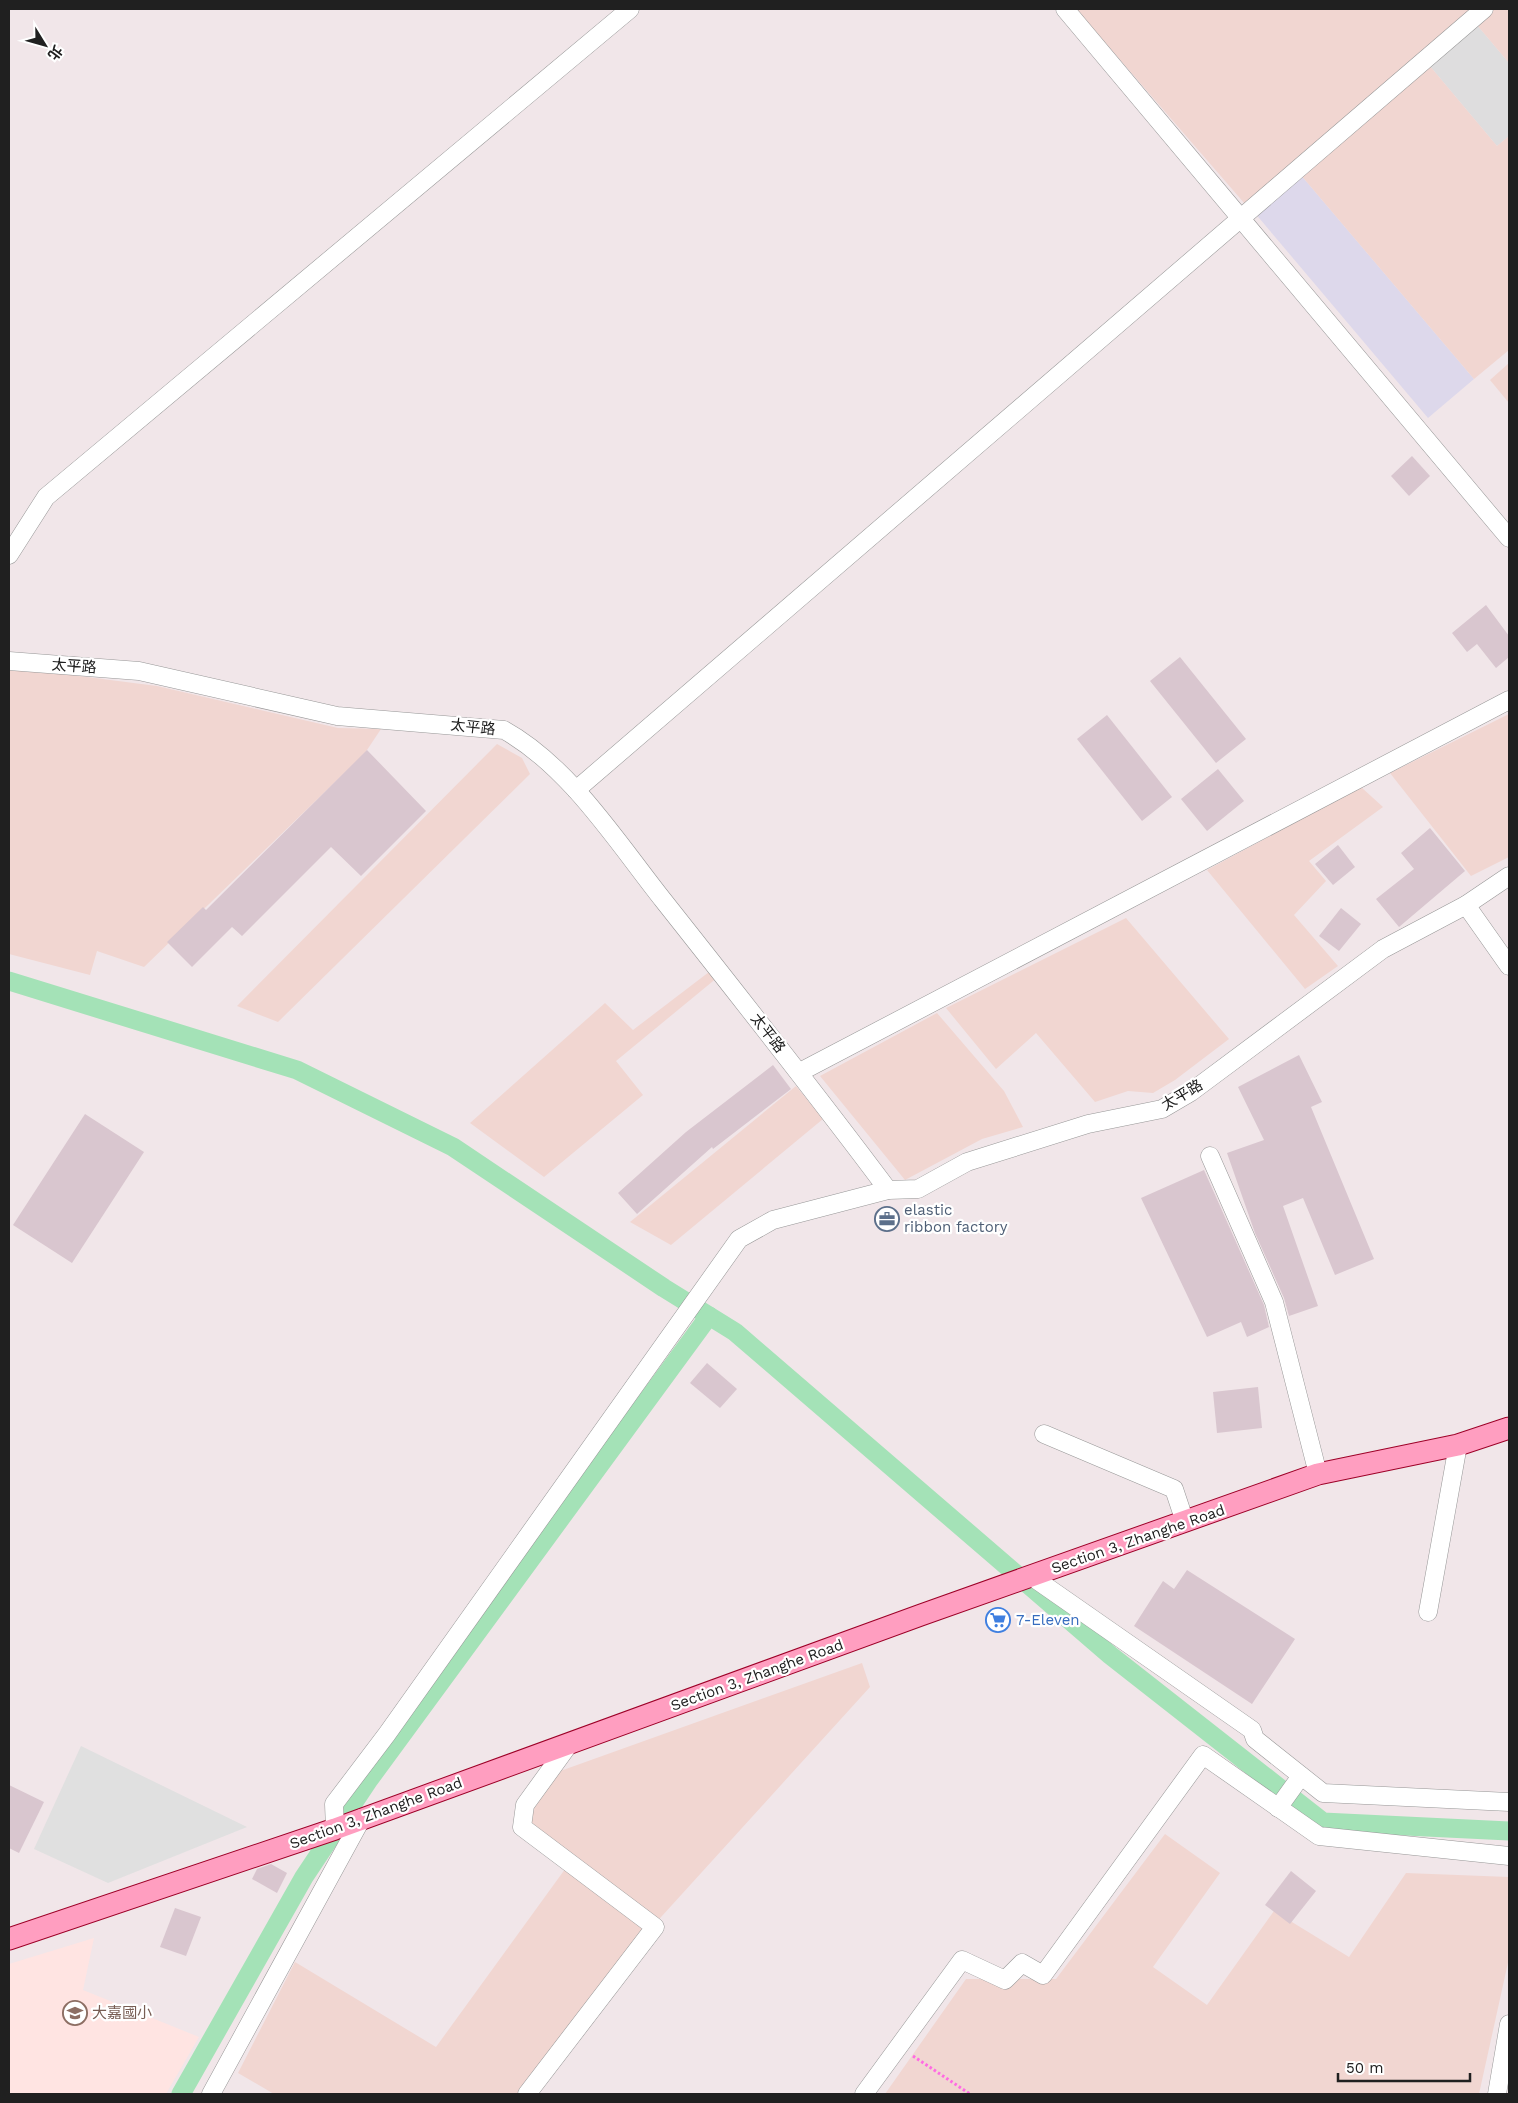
<svg xmlns="http://www.w3.org/2000/svg" width="1518" height="2103" viewBox="0 0 1518 2103" font-family="'Work Sans','Noto Sans TC',sans-serif">
<rect width="100%" height="100%" fill="#f1e6e9"/>
<polygon fill="#deddde" points="1477,25 1509,63 1509,136 1497,146 1429,65"/>
<polygon fill="#ddd8eb" points="1300,174 1474,379 1428,418 1254,212"/>
<polygon fill="#ffe4e2" points="94,1938 83,1990 199,2037 166,2094 9,2094 9,1964"/>
<g fill="#f1d6d1">
<polygon points="1076,9 1474,9 1245,204"/>
<polygon points="1495,9 1509,9 1509,63 1477,25"/>
<polygon points="1429,65 1497,146 1509,136 1509,350 1474,379 1300,174"/>
<polygon points="1509,363 1509,403 1490,380"/>
<polygon points="9,667 157,686 338,728 381,729 365,753 144,967 97,951 90,975 9,954"/>
<polygon points="1509,714 1509,857 1471,876 1390,773"/>
<polygon points="497,744 522,758 530,774 278,1022 237,1006"/>
<polygon points="1361,787 1383,807 1309,861 1326,881 1294,915 1338,966 1305,989 1207,870"/>
<polygon points="1126,918 1229,1039 1175,1080 1153,1093 1128,1091 1095,1102 1036,1033 996,1069 946,1008"/>
<polygon points="709,972 718,977 616,1061 643,1095 544,1177 470,1123 605,1003 633,1030"/>
<polygon points="937,1013 1004,1091 1023,1127 982,1139 905,1180 820,1076"/>
<polygon points="796,1086 823,1119 671,1245 630,1222"/>
<polygon points="862,1663 870,1687 652,1927 517,2094 274,2094 238,2073 295,1962 436,2047 568,1865 514,1827 538,1779"/>
<polygon points="1165,1834 1220,1873 1153,1967 1207,2005 1274,1911 1349,1957 1406,1873 1509,1877 1509,1958 1479,2094 885,2094 966,1979 1056,1979"/>
</g>
<polygon fill="#e0e0e0" points="81,1746 247,1827 108,1883 34,1849"/>
<g fill="none" stroke-linecap="round" stroke-linejoin="round">
<g stroke="#a4e2b7" stroke-width="19">
<polyline points="9,981 297,1070 453,1147 664,1288 735,1332 1110,1655 1323,1822 1509,1831"/>
<polyline points="181,2094 304,1877 368,1781 709,1316"/>
</g>
</g>
<g fill="#d9c6cf">
<polygon points="1412,456 1430,476 1409,496 1391,476"/>
<polygon points="1486,605 1509,636 1509,657 1496,668 1477,644 1467,652 1452,633"/>
<polygon points="1180,657 1246,739 1216,763 1150,681"/>
<polygon points="1107,715 1172,797 1142,821 1077,739"/>
<polygon points="367,750 426,811 361,876 331,847 242,936 232,927 192,967 167,942 203,907 206,910"/>
<polygon points="1218,769 1244,801 1207,831 1181,799"/>
<polygon points="1430,828 1465,871 1399,927 1376,899 1414,869 1401,853"/>
<polygon points="1338,845 1355,867 1333,885 1315,864"/>
<polygon points="1341,908 1361,924 1339,951 1319,936"/>
<polygon points="1299,1055 1322,1102 1311,1107 1374,1259 1335,1275 1303,1198 1283,1206 1318,1306 1289,1316 1284,1298 1255,1233 1227,1153 1264,1140 1238,1087"/>
<polygon points="773,1065 791,1089 713,1149 712,1147 637,1214 618,1193 686,1132"/>
<polygon points="85,1114 144,1152 72,1263 13,1225"/>
<polygon points="1204,1170 1264,1305 1269,1327 1247,1337 1241,1322 1207,1337 1141,1198"/>
<polygon points="707,1363 737,1389 720,1408 690,1383"/>
<polygon points="1258,1387 1262,1428 1217,1433 1213,1392"/>
<polygon points="1187,1570 1295,1639 1252,1704 1134,1626 1163,1581 1174,1589"/>
<polygon points="9,1785 44,1802 19,1853 9,1848"/>
<polygon points="271,1864 287,1873 277,1893 252,1879 257,1869"/>
<polygon points="1291,1871 1316,1891 1290,1924 1265,1905"/>
<polygon points="175,1908 201,1917 186,1956 160,1947"/>
</g>
<g fill="none" stroke-linecap="round" stroke-linejoin="round">
<defs>
<g id="minor">
<polyline points="1065,9 1509,538"/>
<polyline points="9,555 46,497 630,9"/>
<path d="M9,661L139,671L337,716L504,730C569,766 617,842 663,900C739,996 815,1092 888,1190"/>
<polyline points="576,790 1484,9"/>
<polyline points="1466,905 1509,966"/>
<polyline points="800,1072 1509,700"/>
<polyline points="1210,1156 1274,1302 1318,1474"/>
<polyline points="1044,1434 1174,1489 1185,1522"/>
<polyline points="1031,1576 1252,1730 1255,1739 1323,1793 1509,1802"/>
<polyline points="1428,1612 1458,1445"/>
<polyline points="1278,1808 1301,1776"/>
<polyline points="335,1829 334,1804 387,1734 739,1239 773,1220 888,1190 918,1189 967,1162 1088,1124 1162,1109 1191,1092 1383,949 1466,905 1509,876"/>
<polyline points="211,2094 362,1818"/>
<polyline points="527,2094 655,1927 522,1827 525,1805 570,1743"/>
<polyline points="864,2094 962,1960 1005,1980 1022,1963 1043,1975 1203,1755 1319,1836 1509,1856"/>
<polyline points="1497,2094 1509,2024"/>
</g>
<polyline id="major" points="9,1939 335,1829 921,1615 1318,1474 1458,1445 1509,1428"/>
</defs>
<use href="#minor" stroke="#979797" stroke-width="19"/>
<use href="#major" stroke="#9d0027" stroke-width="23"/>
<polyline stroke="#ff6ae3" stroke-width="3" stroke-dasharray="2.5 2.5" stroke-linecap="butt" points="913,2056 970,2094"/>
<use href="#minor" stroke="#fff" stroke-width="18"/>
<use href="#major" stroke="#ff9ec0" stroke-width="21"/>
</g>
<defs>
<symbol id="office-ring" viewBox="-11 -11 22 22"><circle r="9.5" fill="#fff" stroke="#5c6f8a" stroke-width="1.5"/><path d="M-6-3h4V-5.5h4V-3h4V5H-6ZM-1-4.5V-3h2v-1.5ZM-6 0V1H6V0Z" fill="#5c6f8a"/></symbol>
<symbol id="supermarket-ring" viewBox="-11 -11 22 22"><circle r="9.5" fill="#fff" stroke="#3f7fe0" stroke-width="1.5"/><path d="M-6-5.5h2.5l.6 2H6L4.5 2H-2.5L-4.4-4H-6ZM-1.5 3.2a1.3 1.3 0 1 0 .1 0ZM3 3.2a1.3 1.3 0 1 0 .1 0Z" fill="#3f7fe0"/></symbol>
<symbol id="school-ring" viewBox="-11 -11 22 22"><circle r="9.5" fill="#fff" stroke="#8d6e63" stroke-width="1.5"/><path d="M0-5L7-2L0 1L-7-2ZM-4 1L0 2.5L4 1V4Q0 6-4 4Z" fill="#8d6e63"/></symbol>
</defs>
<g fill-rule="evenodd">
<use href="#office-ring" x="873" y="1205" width="28" height="28"/>
<use href="#supermarket-ring" x="984" y="1606" width="28" height="28"/>
<use href="#school-ring" x="61" y="1999" width="28" height="28"/>
</g>
<g text-anchor="middle" dominant-baseline="central" stroke-width="4.5" stroke-linejoin="round" paint-order="stroke">
<g font-size="15" fill="#202020" stroke="#fff">
<text transform="translate(74 666) rotate(4)">太平路</text>
<text transform="translate(473 727) rotate(6)">太平路</text>
<text transform="translate(768 1033) rotate(52)">太平路</text>
<text transform="translate(1182 1095) rotate(-31)">太平路</text>
<text transform="translate(1138 1539) rotate(-19)">Section 3, Zhanghe Road</text>
<text transform="translate(757 1675) rotate(-20)">Section 3, Zhanghe Road</text>
<text transform="translate(376 1813) rotate(-20)">Section 3, Zhanghe Road</text>
</g>
<g font-size="15" fill="#4e5e75" stroke="#fff" text-anchor="start">
<text x="904" y="1210">elastic<tspan x="904" dy="17">ribbon factory</tspan></text>
</g>
<g font-size="15" fill="#366cbe" stroke="#fff" text-anchor="start">
<text x="1016" y="1620">7-Eleven</text>
</g>
<g font-size="15" fill="#785e54" stroke="#fff" text-anchor="start">
<text x="92" y="2013">大嘉國小</text>
</g>
</g>
<rect width="1518" height="2103" fill="none" stroke="#202020" stroke-width="20"/>
<g transform="translate(45 45) rotate(127)" stroke="#ffffff" stroke-width="4" paint-order="stroke">
<path d="M0-4L9 19L0 12L-9 19Z" fill="#202020"/>
<text y="-8" font-size="14" font-weight="bold" text-anchor="middle" fill="#202020">北</text>
</g>
<path d="M1338 2073v8h132v-8" fill="none" stroke="#202020" stroke-width="2.5"/>
<text x="1346" y="2073" font-size="15" fill="#202020" stroke="#ffffff" stroke-width="4" paint-order="stroke">50 m</text>
</svg>
